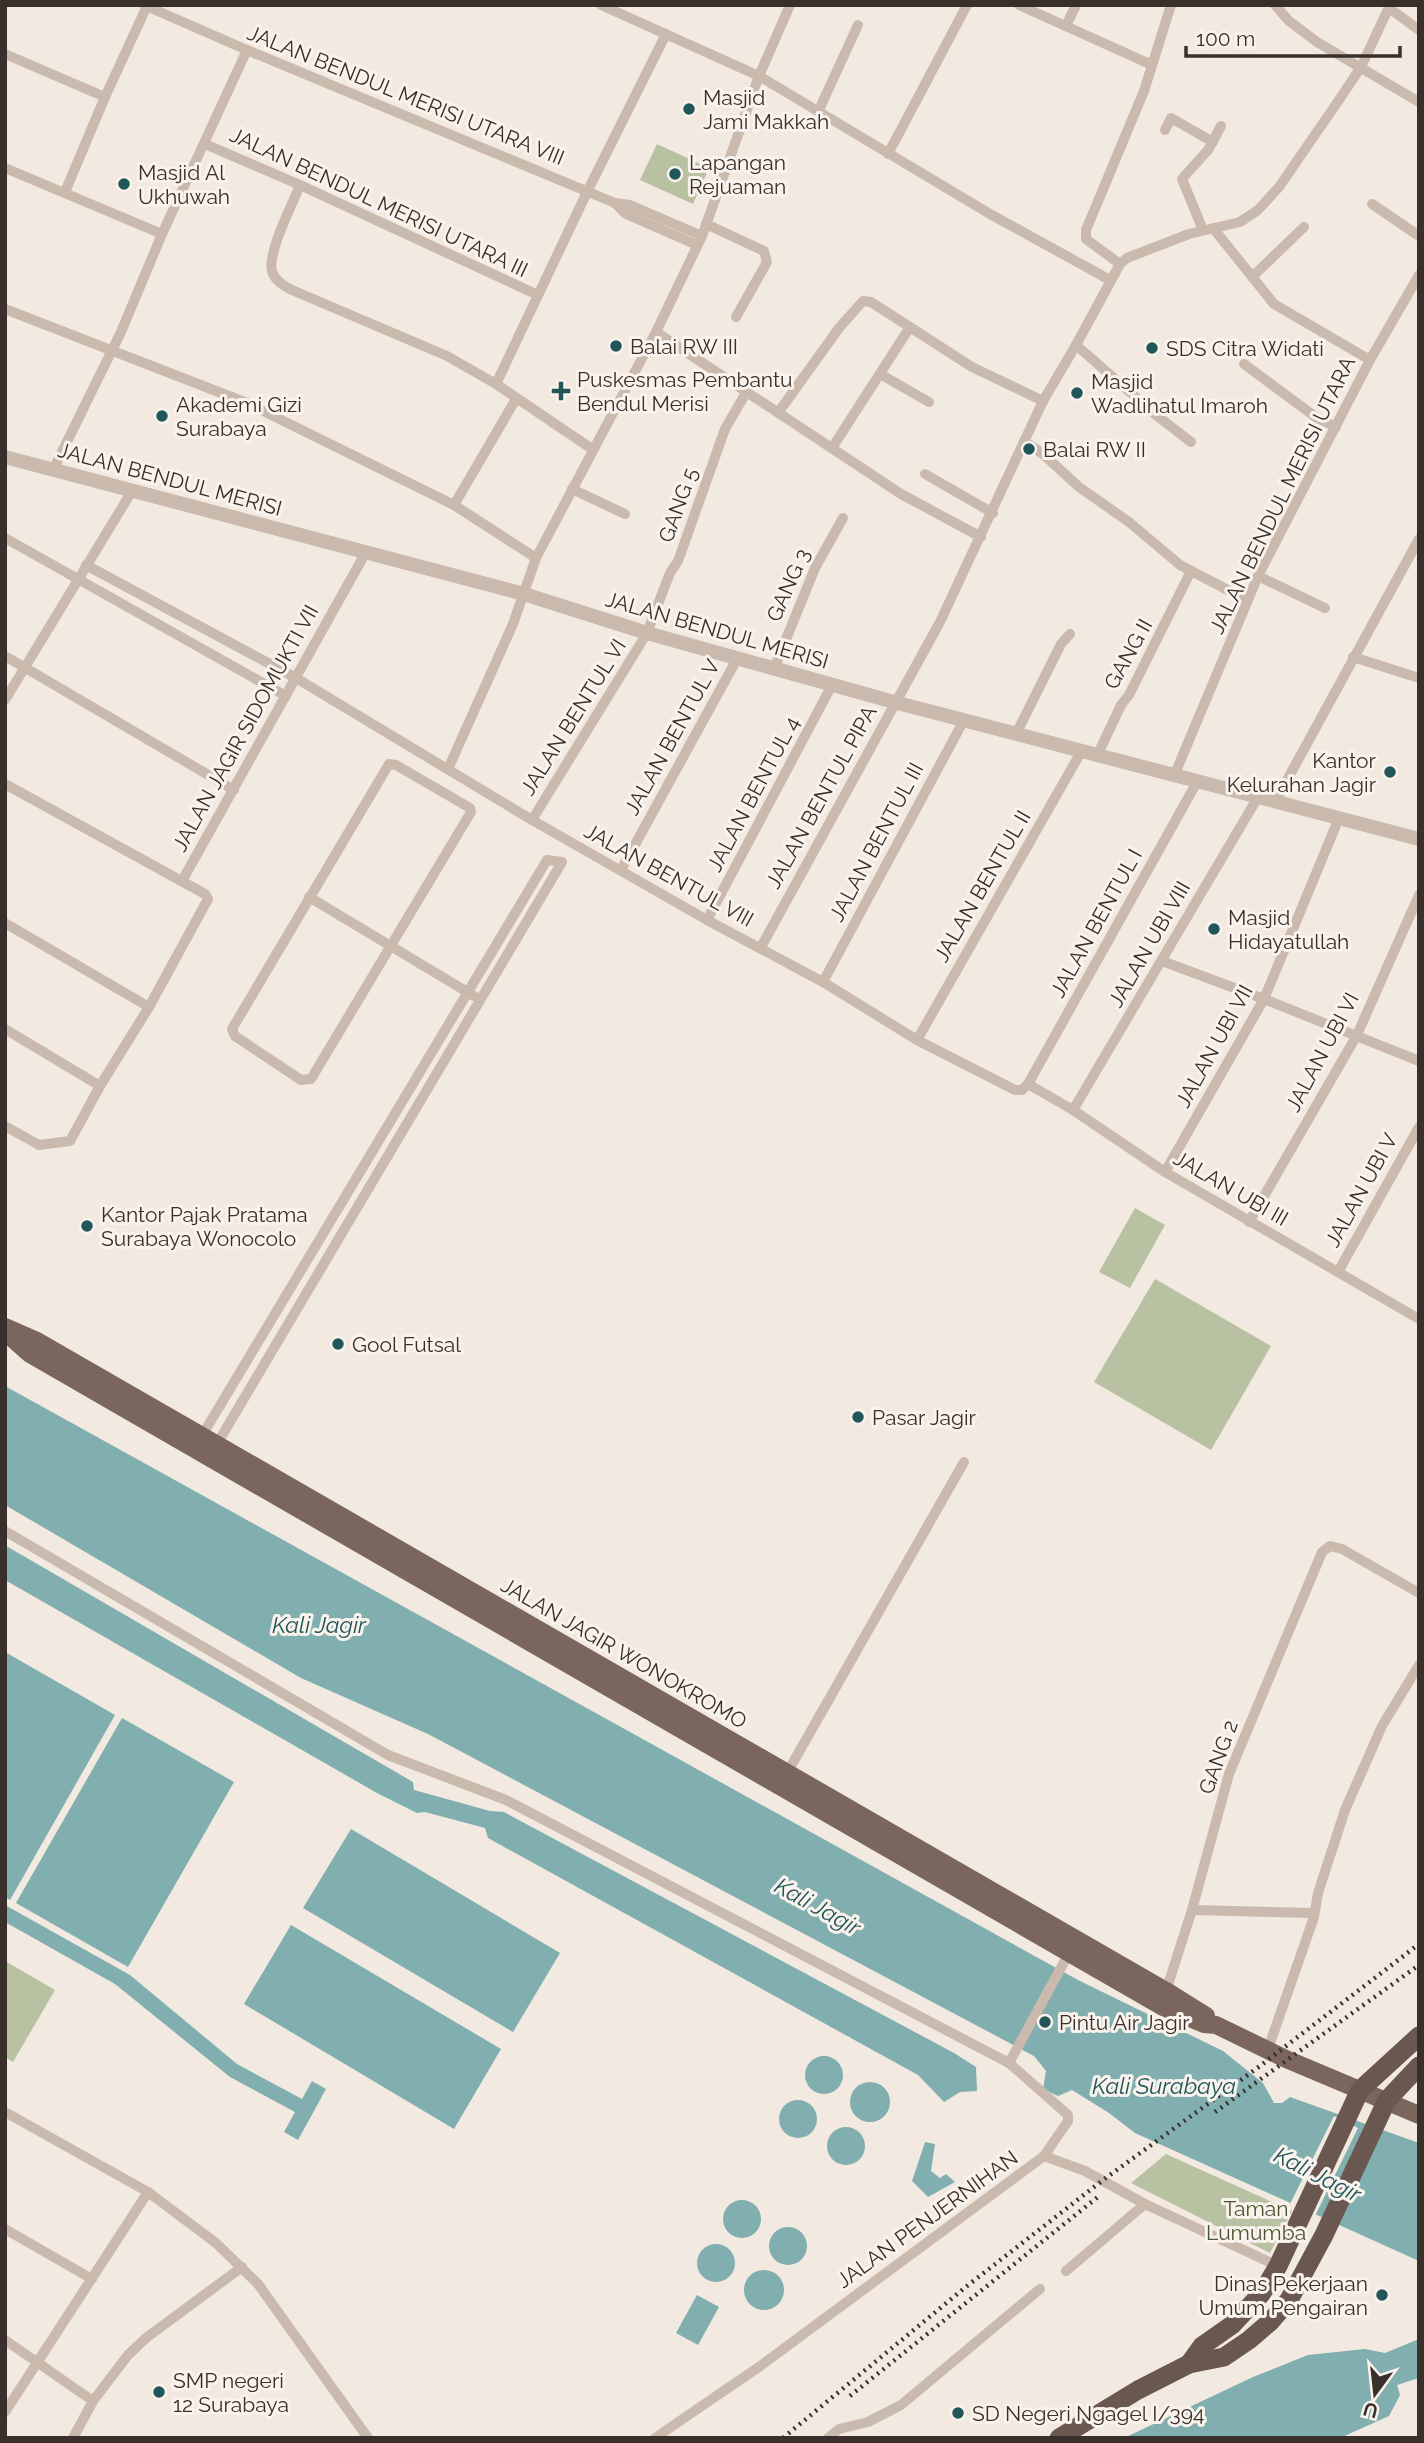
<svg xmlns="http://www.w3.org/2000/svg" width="1424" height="2443" viewBox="0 0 1424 2443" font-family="Raleway,sans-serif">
<rect width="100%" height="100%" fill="#f2e9e1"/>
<g fill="#b8c1a1">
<polygon points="657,144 709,168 693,204 640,180"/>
<polygon points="1135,1208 1165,1225 1130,1288 1099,1272"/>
<polygon points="1155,1279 1271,1346 1211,1450 1094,1382"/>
<polygon points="5,1961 55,1990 13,2062 5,2057"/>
<polygon points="1166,2154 1292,2211 1270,2253 1131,2183"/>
</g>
<g fill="#81aeae">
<polygon points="5,1386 1078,1980 1223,2051 1263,2083 1274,2103 1282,2103 1290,2097 1419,2143 1419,2261 1135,2133 1109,2113 1072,2090 1058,2096 1043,2089 1046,2071 1034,2056 428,1734 301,1678 5,1505"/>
<polygon points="8,1547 413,1782 414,1790 490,1811 504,1812 954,2053 976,2067 977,2091 960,2092 944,2102 918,2075 488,1838 485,1828 425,1812 417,1813 377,1793 5,1580 5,1549"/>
<polygon points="5,1652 115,1715 10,1900 5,1897"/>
<polygon points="122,1718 234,1782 128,1967 16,1903"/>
<polygon points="351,1829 560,1953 513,2032 303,1908"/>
<polygon points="5,1905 130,1975 237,2064 302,2099 312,2081 326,2089 298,2140 284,2132 295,2112 230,2077 115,1984 5,1922"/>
<polygon points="291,1925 501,2049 454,2129 244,2004"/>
<circle cx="824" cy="2075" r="19"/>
<circle cx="870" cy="2102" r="20"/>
<circle cx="798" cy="2119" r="19"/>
<circle cx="846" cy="2146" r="19"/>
<polygon points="925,2142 935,2144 931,2171 940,2178 946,2174 955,2182 928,2197 912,2181"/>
<circle cx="742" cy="2219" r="19"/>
<circle cx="788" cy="2246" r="19"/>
<circle cx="716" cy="2263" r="19"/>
<circle cx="764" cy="2290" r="20"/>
<polygon points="697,2295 719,2307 698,2345 676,2333"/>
<polygon points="1419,2339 1419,2378 1397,2385 1400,2395 1389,2416 1340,2438 1124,2438 1253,2377 1308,2355 1365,2349 1385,2353"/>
</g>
<polygon fill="#f2e9e1" points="1334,2116 1358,2128 1314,2218 1289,2206"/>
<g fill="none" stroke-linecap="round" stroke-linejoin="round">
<g stroke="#cab9ad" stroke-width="10">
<polyline points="144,5 247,50 615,203 630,205 702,236"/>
<polyline points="601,5 759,76 990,214 1110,280"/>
<polyline points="1019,5 1152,65"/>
<polyline points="1275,5 1289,21 1317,42 1419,102"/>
<polyline points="1389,8 1419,30"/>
<polyline points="1066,26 1076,5"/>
<polyline points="5,54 105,97"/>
<polyline points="818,112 858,25"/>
<polyline points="1165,130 1171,118 1213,142"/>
<polyline points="205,144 300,185 538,295"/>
<polyline points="888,154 967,5"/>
<polyline points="5,168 162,234"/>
<path d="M300,185C293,203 267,253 272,271C275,281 283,285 292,290L447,356L496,384L592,449"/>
<polyline points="65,192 105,97 147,6"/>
<polyline points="615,203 626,214 697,245"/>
<polyline points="1372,204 1419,236"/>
<polyline points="706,224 764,251 767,262 736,317"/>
<polyline points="1213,228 1274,304 1370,360"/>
<polyline points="1203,230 1182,179 1208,150 1221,126"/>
<polyline points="1120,264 1090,242 1086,239 1086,230 1144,91 1171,5"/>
<polyline points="1252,277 1304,227"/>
<polyline points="5,309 247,403 454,505 536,558"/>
<polyline points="656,332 901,494 981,537"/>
<polyline points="1076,345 1156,415 1191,442"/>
<polyline points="1244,364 1317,418 1336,427"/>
<polyline points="880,374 929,402"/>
<polyline points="496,384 588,190 666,34"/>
<polyline points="778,413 839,328 863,301 871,302 972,367 1043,401"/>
<polyline points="1024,441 1043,454 1079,487 1129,522 1180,565 1247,600"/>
<polyline points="832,448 910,327"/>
<polyline points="53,470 121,332 162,234 247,50"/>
<polyline points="925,474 993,513"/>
<polyline points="572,489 625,514"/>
<polyline points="454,505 516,399"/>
<polyline points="5,538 286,696"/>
<polyline points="86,565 296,678 532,820 707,920 823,982 917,1040 1015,1090 1022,1090 1028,1084 1197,782"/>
<polyline points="1258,576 1325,608"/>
<polyline points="5,656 234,790"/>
<polyline points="1353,657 1419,678"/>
<polyline points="774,669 815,568 843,518"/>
<polyline points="5,700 132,491"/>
<polyline points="1016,734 1061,644 1070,634"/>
<polyline points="1097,756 1121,705 1129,695 1191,571"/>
<polygon points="389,764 396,765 470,808 471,812 311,1079 301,1080 235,1036 232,1029"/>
<polyline points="448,769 513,624 536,558 656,332 702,236 759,76 790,5"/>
<polyline points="1174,776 1258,576 1370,360 1419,275"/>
<polyline points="5,784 205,894 208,899 149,1007 100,1086 70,1141 39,1145 5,1126"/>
<polyline points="1275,802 1419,539"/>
<polyline points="532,820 647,633 670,573 678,561 725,429 747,391"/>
<polyline points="621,870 737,659"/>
<polyline points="182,881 366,552"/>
<polyline points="309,897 474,996"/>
<polyline points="707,920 832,685"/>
<polyline points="5,923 149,1007"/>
<polyline points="761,947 940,622 1043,401 1076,345 1120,264 1127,258 1189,234 1240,222 1258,210 1279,187 1339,100 1361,67 1390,5"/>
<polyline points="1162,961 1264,999 1419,1061"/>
<polyline points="823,982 964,720"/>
<polyline points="5,1029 100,1086"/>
<polyline points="917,1040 1081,752"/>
<polyline points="1028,1084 1073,1110 1165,1172 1419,1319"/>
<polyline points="1073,1110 1258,797"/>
<polyline points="1165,1172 1264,999 1339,818"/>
<polyline points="1249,1222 1357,1035 1419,895"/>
<polyline points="1338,1272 1419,1127"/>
<polyline points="200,1439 547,860 562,862 214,1449"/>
<polyline points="5,1531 388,1755 506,1800 1009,2063"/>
<polyline points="787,1773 964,1462"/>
<polyline points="1192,1910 1314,1913"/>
<polyline points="1166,1991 1192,1910 1229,1774 1322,1552 1330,1546 1342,1549 1419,1593"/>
<polyline points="1268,2049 1314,1917 1318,1893 1345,1810 1382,1726 1419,1665"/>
<polyline points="5,2112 148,2192 216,2243 258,2284 368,2438"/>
<polyline points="1044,2156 1085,2171 1145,2204 1278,2266"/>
<polyline points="5,2229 92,2279"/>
<polyline points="1066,2271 1145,2204"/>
<polyline points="5,2340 93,2401"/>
<polyline points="5,2412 148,2192"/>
<polyline points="73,2438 93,2401 128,2355 146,2338 242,2267"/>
<polyline points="655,2438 763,2364 1044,2156 1068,2121 1068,2115 1009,2063 1069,1953"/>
<polyline points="828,2438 839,2429 868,2422 901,2405 1040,2289"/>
</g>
<polyline stroke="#cab9ad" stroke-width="14" points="5,457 524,594 647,633 894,702 1419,839"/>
<g stroke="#7a665d" stroke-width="18">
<polyline points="5,1327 37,1341 1166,1991 1206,2016"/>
<polyline points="5,1332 30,1354 1163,2007 1204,2024 1216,2025 1286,2059 1419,2115"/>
</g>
<g stroke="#6a5850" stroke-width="19">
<polyline points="1189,2364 1202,2346 1232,2325 1262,2293 1278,2266 1360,2090 1419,2036"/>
<polyline points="1059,2438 1138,2390 1189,2364 1224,2357 1249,2340 1270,2322 1289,2300 1324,2235 1387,2100 1419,2066"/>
</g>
<g stroke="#392f2b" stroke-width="4.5" stroke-dasharray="2 5" stroke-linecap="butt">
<polyline points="1215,2112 1419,1965"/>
<polyline points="850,2396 1099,2196"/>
<polyline points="783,2438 967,2286 1103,2180 1260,2066 1419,1944"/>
</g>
</g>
<g fill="#225759" stroke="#faf3ed" stroke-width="2.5">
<circle cx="689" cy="109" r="7"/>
<circle cx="675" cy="174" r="7"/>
<circle cx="124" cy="184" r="7"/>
<circle cx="616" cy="346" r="7"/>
<circle cx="1152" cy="348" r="7"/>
<path d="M557.5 380.5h7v7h7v7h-7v7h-7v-7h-7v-7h7z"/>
<circle cx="1077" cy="393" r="7"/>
<circle cx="162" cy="416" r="7"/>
<circle cx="1029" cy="449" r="7"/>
<circle cx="1390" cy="772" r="7"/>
<circle cx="1214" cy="929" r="7"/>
<circle cx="87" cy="1226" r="7"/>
<circle cx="338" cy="1344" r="7"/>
<circle cx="858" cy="1417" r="7"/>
<circle cx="1045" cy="2022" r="7"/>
<circle cx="1382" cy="2295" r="7"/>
<circle cx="159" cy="2392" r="7"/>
<circle cx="958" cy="2413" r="7"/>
</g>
<g text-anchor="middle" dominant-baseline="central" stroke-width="6" stroke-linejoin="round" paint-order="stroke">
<g font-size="21" fill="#392f2b" stroke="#faf3ed">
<text transform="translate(406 95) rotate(22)">JALAN BENDUL MERISI UTARA VIII</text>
<text transform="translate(379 202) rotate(25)">JALAN BENDUL MERISI UTARA III</text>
<text transform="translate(170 479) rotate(15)">JALAN BENDUL MERISI</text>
<text transform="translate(1282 495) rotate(-64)">JALAN BENDUL MERISI UTARA</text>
<text transform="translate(678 505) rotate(-70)">GANG 5</text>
<text transform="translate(788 585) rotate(-66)">GANG 3</text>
<text transform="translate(717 630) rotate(16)">JALAN BENDUL MERISI</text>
<text transform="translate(1128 654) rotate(-61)">GANG II</text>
<text transform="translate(573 717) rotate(-58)">JALAN BENTUL VI</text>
<text transform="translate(245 728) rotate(-61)">JALAN JAGIR SIDOMUKTI VII</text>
<text transform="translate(672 737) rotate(-61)">JALAN BENTUL V</text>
<text transform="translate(753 794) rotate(-62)">JALAN BENTUL 4</text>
<text transform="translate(821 797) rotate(-61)">JALAN BENTUL PIPA</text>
<text transform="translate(876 842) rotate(-62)">JALAN BENTUL III</text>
<text transform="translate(669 875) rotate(29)">JALAN BENTUL VIII</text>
<text transform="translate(982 886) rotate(-60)">JALAN BENTUL II</text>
<text transform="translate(1096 923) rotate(-61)">JALAN BENTUL I</text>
<text transform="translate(1149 944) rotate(-60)">JALAN UBI VIII</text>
<text transform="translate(1214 1046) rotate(-61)">JALAN UBI VII</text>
<text transform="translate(1322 1052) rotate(-62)">JALAN UBI VI</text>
<text transform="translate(1231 1188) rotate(30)">JALAN UBI III</text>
<text transform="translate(1361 1190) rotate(-61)">JALAN UBI V</text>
<text transform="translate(624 1653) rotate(30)">JALAN JAGIR WONOKROMO</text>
<text transform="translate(1218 1757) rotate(-70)">GANG 2</text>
<text transform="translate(927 2219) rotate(-36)">JALAN PENJERNIHAN</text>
</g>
<g font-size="21" fill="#392f2b" stroke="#faf3ed" text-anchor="start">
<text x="703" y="97">Masjid<tspan x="703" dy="24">Jami Makkah</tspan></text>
<text x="689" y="162">Lapangan<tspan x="689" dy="24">Rejuaman</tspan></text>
<text x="138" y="172">Masjid Al<tspan x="138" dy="24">Ukhuwah</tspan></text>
<text x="630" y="346">Balai RW III</text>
<text x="1166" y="348">SDS Citra Widati</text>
<text x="577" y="379">Puskesmas Pembantu<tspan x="577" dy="24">Bendul Merisi</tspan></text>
<text x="1091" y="381">Masjid<tspan x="1091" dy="24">Wadlihatul Imaroh</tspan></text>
<text x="176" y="404">Akademi Gizi<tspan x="176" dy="24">Surabaya</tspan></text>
<text x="1043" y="449">Balai RW II</text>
<text x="1376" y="760" text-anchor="end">Kantor<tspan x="1376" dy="24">Kelurahan Jagir</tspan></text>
<text x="1228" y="917">Masjid<tspan x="1228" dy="24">Hidayatullah</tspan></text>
<text x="101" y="1214">Kantor Pajak Pratama<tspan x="101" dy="24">Surabaya Wonocolo</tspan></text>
<text x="352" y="1344">Gool Futsal</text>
<text x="872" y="1417">Pasar Jagir</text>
<text x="1059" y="2022">Pintu Air Jagir</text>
<text x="1368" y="2283" text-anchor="end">Dinas Pekerjaan<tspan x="1368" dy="24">Umum Pengairan</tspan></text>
<text x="173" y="2380">SMP negeri<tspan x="173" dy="24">12 Surabaya</tspan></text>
<text x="972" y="2413">SD Negeri Ngagel I/394</text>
</g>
<g font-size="21" fill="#4a5630" stroke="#faf3ed">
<text x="1256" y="2208">Taman<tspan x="1256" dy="24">Lumumba</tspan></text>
</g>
<g font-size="23" font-style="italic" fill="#225759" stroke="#faf3ed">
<text x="319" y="1624">Kali Jagir</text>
<text transform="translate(818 1906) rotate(29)">Kali Jagir</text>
<text x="1164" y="2085">Kali Surabaya</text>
<text transform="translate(1318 2174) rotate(27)">Kali Jagir</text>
</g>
</g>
<rect width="1424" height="2443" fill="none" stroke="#392f2b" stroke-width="14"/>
<g transform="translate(1375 2394) rotate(195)" stroke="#faf3ed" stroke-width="5" paint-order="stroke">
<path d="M0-5L12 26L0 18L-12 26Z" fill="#392f2b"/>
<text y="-10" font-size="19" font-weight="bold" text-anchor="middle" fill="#392f2b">U</text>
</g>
<path d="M1186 46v10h214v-10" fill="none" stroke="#392f2b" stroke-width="3.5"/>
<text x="1196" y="46" font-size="21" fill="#392f2b" stroke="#faf3ed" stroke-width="5" paint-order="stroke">100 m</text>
</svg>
